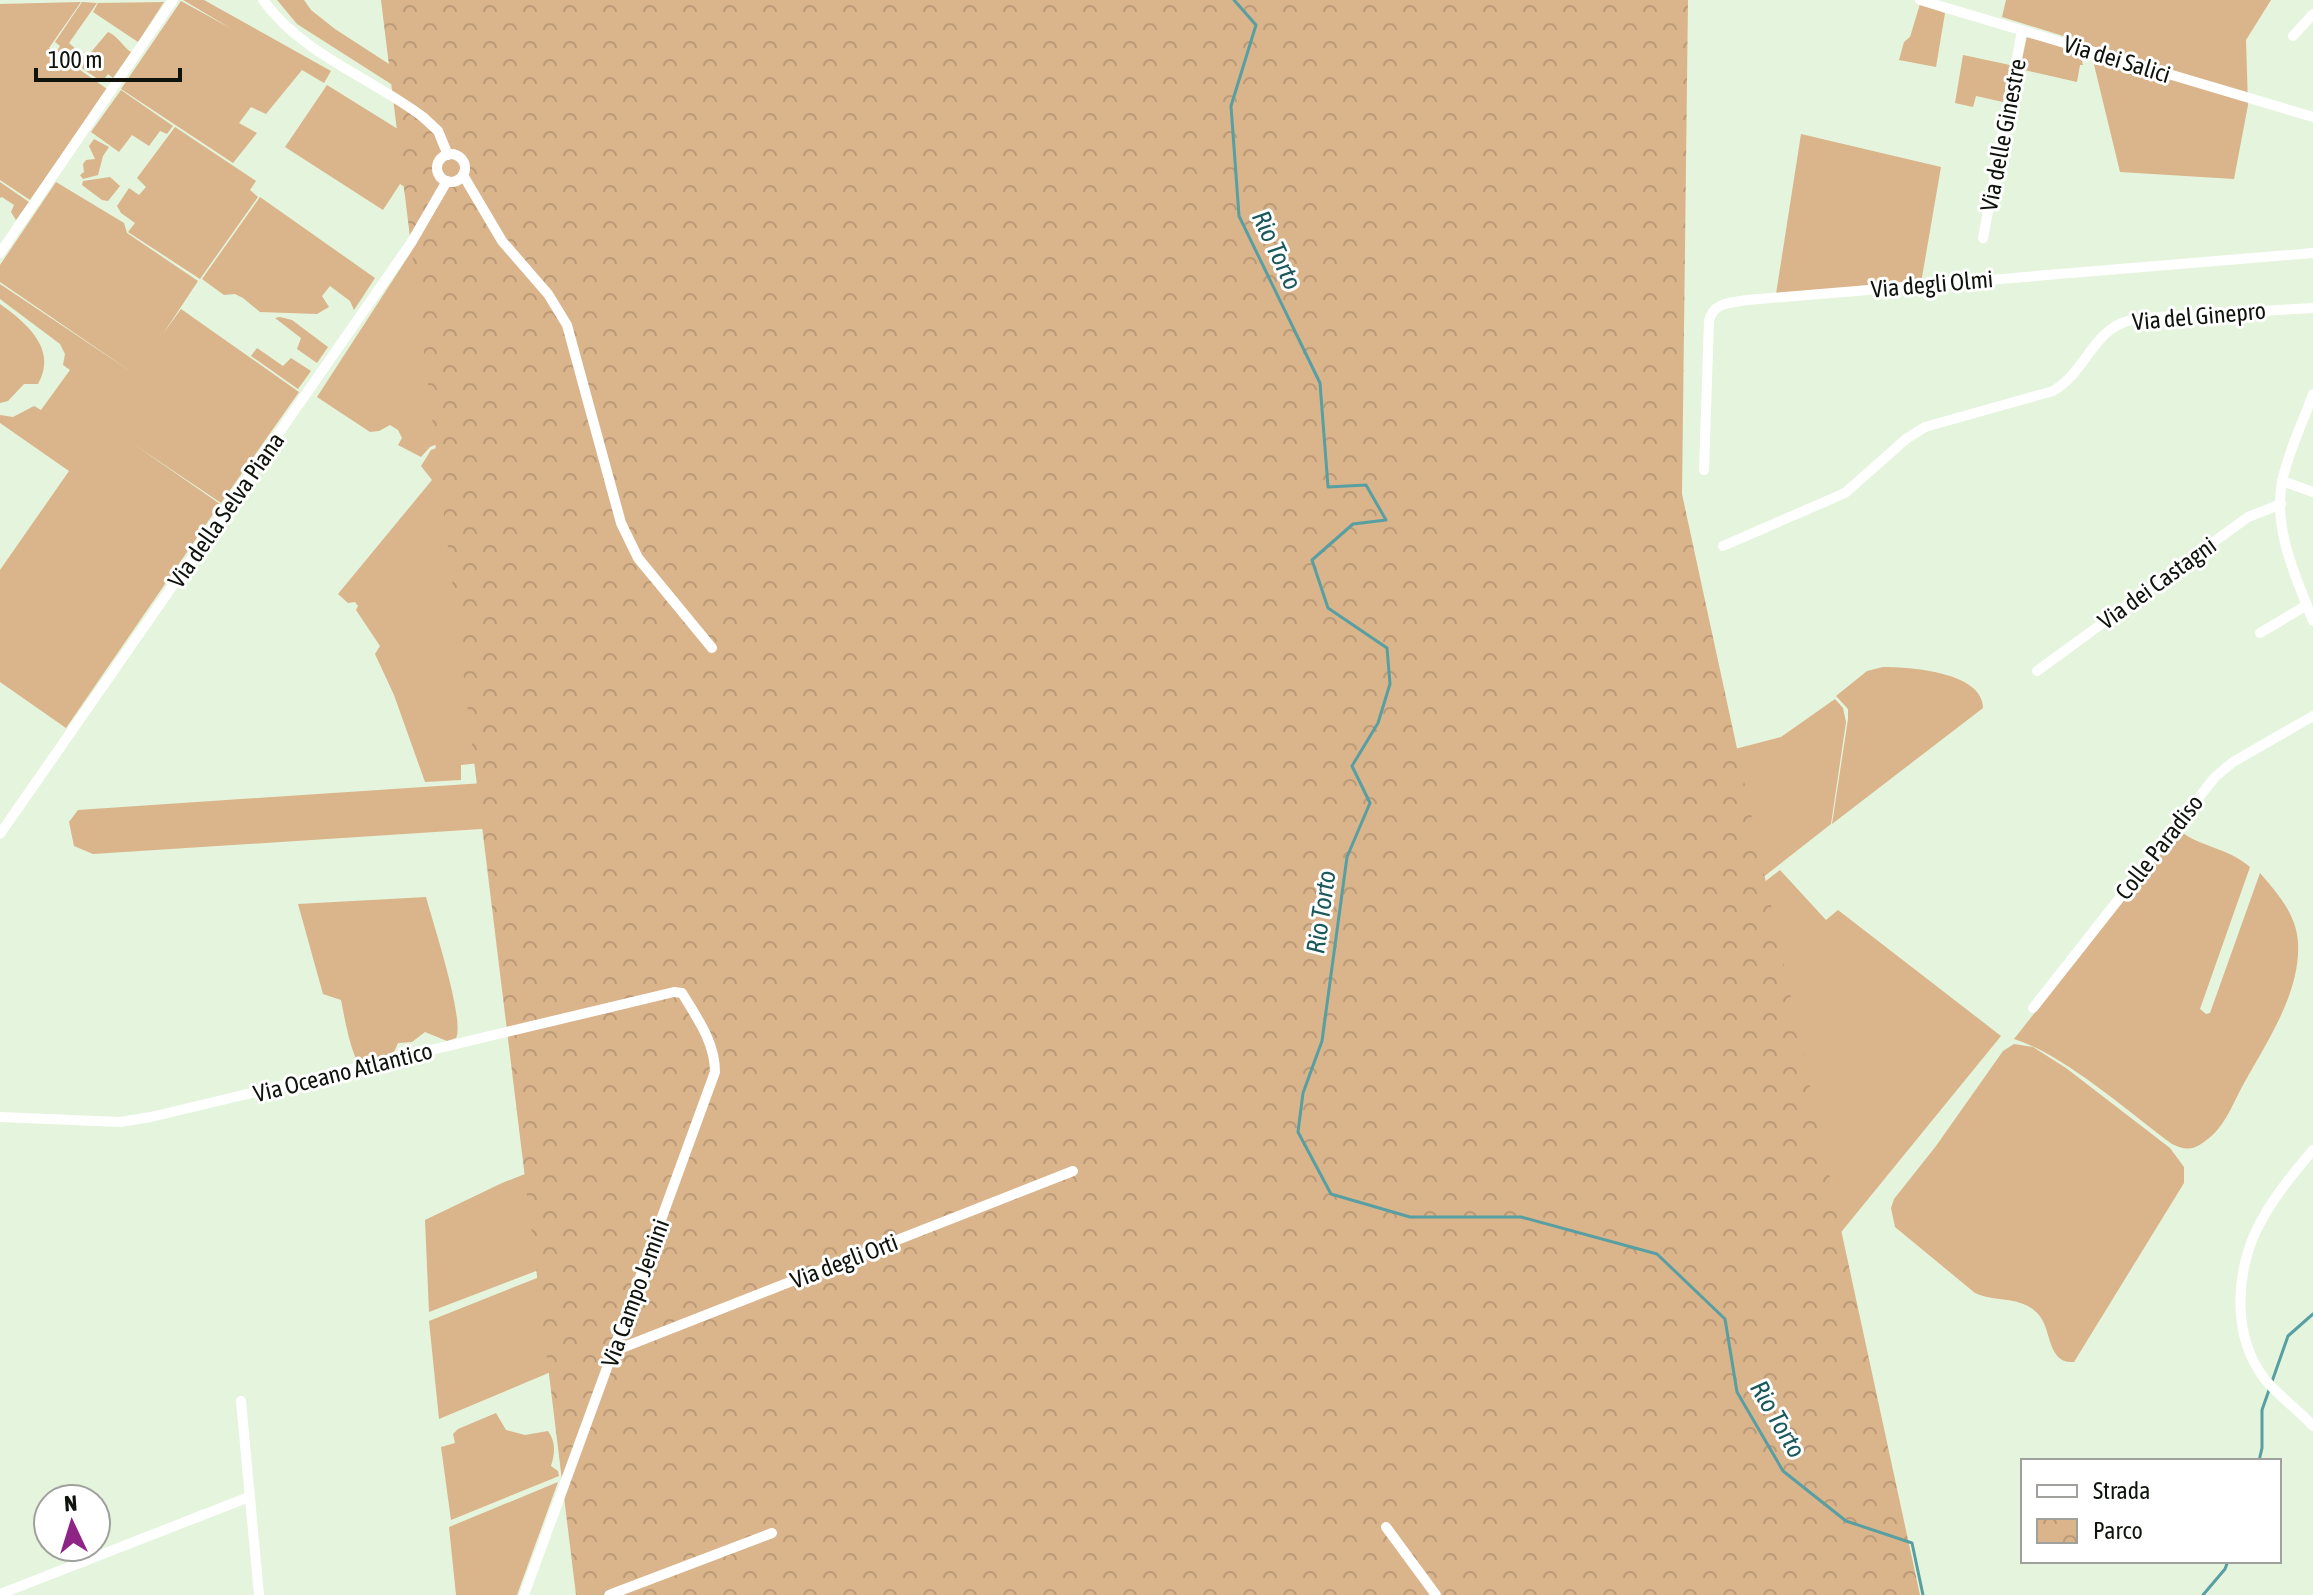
<svg xmlns="http://www.w3.org/2000/svg" width="2313" height="1595" viewBox="0 0 2313 1595" font-family="'Asap Condensed',sans-serif">
<defs>
<pattern id="park-crowns" width="20" height="18" patternUnits="userSpaceOnUse" patternTransform="scale(2)"><rect width="20" height="18" fill="#dab48b"/><path d="M2 6a3 3 0 1 1 6 0M12 15a3 3 0 1 1 6 0" fill="none" stroke="#ba9a77"/></pattern>
</defs>
<rect width="100%" height="100%" fill="#e5f4dc"/>
<g fill="#dab48b">
<polygon points="183,0 204,0 331,71 324,83 302,70 266,114 251,107 239,123 257,133 233,163 121,89 181,1 232,29"/>
<polygon points="277,0 304,0 311,10 335,29 463,112 410,95 391,84 297,24"/>
<polygon points="2006,0 2271,0 2246,40 2248,105 2234,179 2120,172 2089,44 2002,17"/>
<polygon points="81,2 49,48 107,89 30,200 0,180 0,4"/>
<path d="M82,2L97,3L69,43L86,58L108,32C119,37 123,47 131,52L113,78L108,74L102,82L57,51L60,46L55,42Z"/>
<polygon points="164,2 138,42 93,12 98,3"/>
<polygon points="1920,4 1945,13 1936,67 1899,60 1904,42 1910,37"/>
<polygon points="2027,36 2080,52 2083,65 2080,65 2077,82 2020,69"/>
<polygon points="1963,55 2010,65 2003,102 1976,96 1973,107 1955,103"/>
<polygon points="327,85 430,149 429,203 400,184 383,210 285,147"/>
<polygon points="121,90 173,126 167,134 160,131 149,146 132,135 119,152 91,132"/>
<polygon points="175,127 256,181 250,190 258,197 200,279 128,232 135,223 121,213 117,206 129,188 139,195 146,187 137,178"/>
<polygon points="1801,134 1941,167 1921,283 1776,294"/>
<polygon points="94,139 109,147 103,156 98,175 83,179 80,175 84,172 83,164 86,160 95,159 89,146"/>
<polygon points="110,177 120,186 108,201 102,200 82,185 83,181"/>
<polygon points="0,182 29,202 16,220 11,212 14,205 2,197 0,198"/>
<polygon points="56,182 124,223 127,233 198,281 163,334 181,309 299,392 221,503 132,443 220,504 66,728 0,682 0,570 69,471 0,423 0,415 13,417 34,406 41,410 70,370 63,365 65,354 60,344 0,299 0,284 136,375 0,282 0,265"/>
<polygon points="452,189 456,436 430,447 421,457 398,445 402,438 398,430 390,425 379,431 370,432 317,397"/>
<polygon points="260,197 375,278 354,310 350,301 330,286 322,296 329,307 317,314 260,312 243,298 235,294 224,295 202,279"/>
<path d="M0,304C27,323 58,350 38,384H24L8,401L0,403Z"/>
<polygon points="280,317 292,320 328,347 317,363 297,349 301,338 275,318"/>
<polygon points="257,348 283,366 291,358 311,371 298,389 251,356"/>
<path d="M457,440L497,583L623,543L654,585L521,631L639,591L651,598C710,655 757,719 801,788C795,810 770,815 750,817L481,829L93,854L74,846L69,822L78,810L572,777L574,771L539,678L568,773L482,779L480,763L461,765V780L425,782L394,695L375,654L380,646L356,610L358,606L355,602L348,603L338,594L432,480L421,466L431,450Z"/>
<path d="M1883,667C1910,667 1983,672 1983,708L1832,824L1848,719V709L1836,696L1867,671Z"/>
<polygon points="1835,699 1843,708 1846,722 1831,824 1604,1002 1712,755 1781,737"/>
<path d="M2179,830C2201,848 2227,847 2250,867L2200,1009L2206,1014L2210,1013L2260,873C2278,894 2296,914 2298,942C2301,993 2266,1043 2243,1085C2231,1107 2224,1130 2201,1144C2191,1151 2182,1149 2172,1144C2128,1112 2065,1055 2014,1039Z"/>
<polygon points="1780,870 1826,920 1838,910 2001,1036 1829,1247 1616,996"/>
<path d="M426,897C433,923 465,1020 456,1038L447,1041L425,1032L412,1042L398,1043L394,1052L375,1060L356,1059C348,1039 345,1020 341,1000L323,994L298,904Z"/>
<path d="M2014,1044L2033,1047L2066,1068L2170,1148L2184,1167V1183L2074,1362C2047,1364 2052,1330 2039,1315C2022,1295 1996,1303 1975,1293L1895,1227L1891,1208L1894,1199L1936,1146L2003,1051Z"/>
<polygon points="697,1106 651,1227 429,1312 425,1220 502,1183"/>
<polygon points="650,1233 565,1366 439,1419 429,1321"/>
<path d="M496,1413L506,1430L525,1435L548,1431C556,1442 555,1453 551,1466L558,1471L559,1476L451,1520L441,1447L455,1443L453,1434L458,1429Z"/>
<polygon points="558,1482 517,1595 456,1595 449,1527"/>
</g>
<polygon fill="url(#park-crowns)" points="381,0 1688,0 1682,494 1920,1595 576,1595"/>
<g fill="none" stroke-linecap="round" stroke-linejoin="round">
<g stroke="#579fa2" stroke-width="3">
<polyline points="1234,0 1256,25 1231,106 1239,216 1320,383 1328,487 1366,485 1386,520 1353,524 1312,560 1328,608 1387,648 1390,684 1378,723 1352,766 1370,803 1347,857 1322,1041 1303,1093 1298,1132 1331,1194 1410,1217 1521,1217 1657,1254 1725,1319 1737,1392 1783,1471 1846,1521 1912,1543 1923,1595"/>
<polyline points="2259,1461 2262,1448 2262,1410 2288,1336 2313,1314"/>
<polyline points="2203,1595 2225,1569 2228,1561"/>
</g>
<g stroke="#fff" stroke-width="10">
<path d="M263,0C303,55 370,77 423,117L438,131L448,155"/>
<polyline points="1920,0 2313,117"/>
<polyline points="2293,36 2313,14"/>
<circle cx="451" cy="168" r="14"/>
<polyline points="463,175 502,241 548,294 567,325 621,523 638,558 712,648"/>
<polyline points="1983,238 2022,31"/>
<polyline points="0,253 173,0"/>
<path d="M2313,394C2303,422 2288,452 2282,482C2273,530 2296,577 2313,621"/>
<path d="M1704,470L1709,321C1713,302 1731,303 1747,300L2313,253"/>
<polyline points="2282,481 2313,492"/>
<path d="M1723,546L1845,493L1906,439L1925,427L2053,391C2091,368 2092,323 2142,318L2313,308"/>
<polyline points="2260,633 2307,605"/>
<polyline points="2037,671 2248,517 2281,504"/>
<polyline points="0,834 411,243 447,181"/>
<polyline points="2033,1008 2215,777 2233,762 2313,716"/>
<path d="M0,1117L120,1122L151,1117L674,992L682,993C697,1018 715,1042 715,1072L524,1595"/>
<path d="M2313,1150C2292,1175 2270,1201 2256,1231C2235,1277 2233,1337 2264,1378C2278,1396 2298,1409 2313,1426"/>
<polyline points="614,1351 1073,1171"/>
<polyline points="241,1401 259,1595"/>
<polyline points="1386,1527 1436,1595"/>
<polyline points="0,1594 249,1497"/>
<polyline points="609,1595 772,1533"/>
</g>
</g>
<g text-anchor="middle" dominant-baseline="central" stroke-width="6" stroke-linejoin="round" paint-order="stroke">
<g font-size="24" fill="#0e130b" stroke="#fff">
<text transform="translate(2117 59) rotate(17)">Via dei Salici</text>
<text transform="translate(2003 135) rotate(-79)">Via delle Ginestre</text>
<text transform="translate(1932 284) rotate(-5)">Via degli Olmi</text>
<text transform="translate(2199 316) rotate(-5)">Via del Ginepro</text>
<text transform="translate(226 510) rotate(-55)">Via della Selva Piana</text>
<text transform="translate(2157 583) rotate(-36)">Via dei Castagni</text>
<text transform="translate(2159 847) rotate(-52)">Colle Paradiso</text>
<text transform="translate(343 1072) rotate(-14)">Via Oceano Atlantico</text>
<text transform="translate(844 1261) rotate(-21)">Via degli Orti</text>
<text transform="translate(635 1293) rotate(-70)">Via Campo Jemini</text>
</g>
<g font-size="26" font-style="italic" fill="#1a585a" stroke="#fff">
<text transform="translate(1277 250) rotate(65)">Rio Torto</text>
<text transform="translate(1321 912) rotate(-82)">Rio Torto</text>
<text transform="translate(1778 1419) rotate(60)">Rio Torto</text>
</g>
</g>
<rect x="2021" y="1459" width="260" height="104" fill="#ffffff" stroke="#9fa19d" stroke-width="2"/>
<rect x="2037" y="1485" width="40" height="12" fill="#ffffff" stroke="#9fa19d" stroke-width="2"/>
<text x="2093" y="1499" font-size="24" fill="#0e130b">Strada</text>
<rect x="2037" y="1519" width="40" height="24" fill="url(#park-crowns)" stroke="#9fa19d" stroke-width="2"/>
<text x="2093" y="1539" font-size="24" fill="#0e130b">Parco</text>
<g transform="translate(72 1523) rotate(356)"><circle r="38" fill="#ffffff" stroke="#9fa19d" stroke-width="2"/>
<path d="M0-6L14 30L0 20L-14 30Z" fill="#8f2487"/>
<text y="-12" font-size="22" font-weight="bold" text-anchor="middle" fill="#0e130b">N</text>
</g>
<path d="M36 68v12h144v-12" fill="none" stroke="#0e130b" stroke-width="4"/>
<text x="48" y="68" font-size="24" fill="#0e130b" stroke="#ffffff" stroke-width="6" paint-order="stroke">100 m</text>
</svg>
